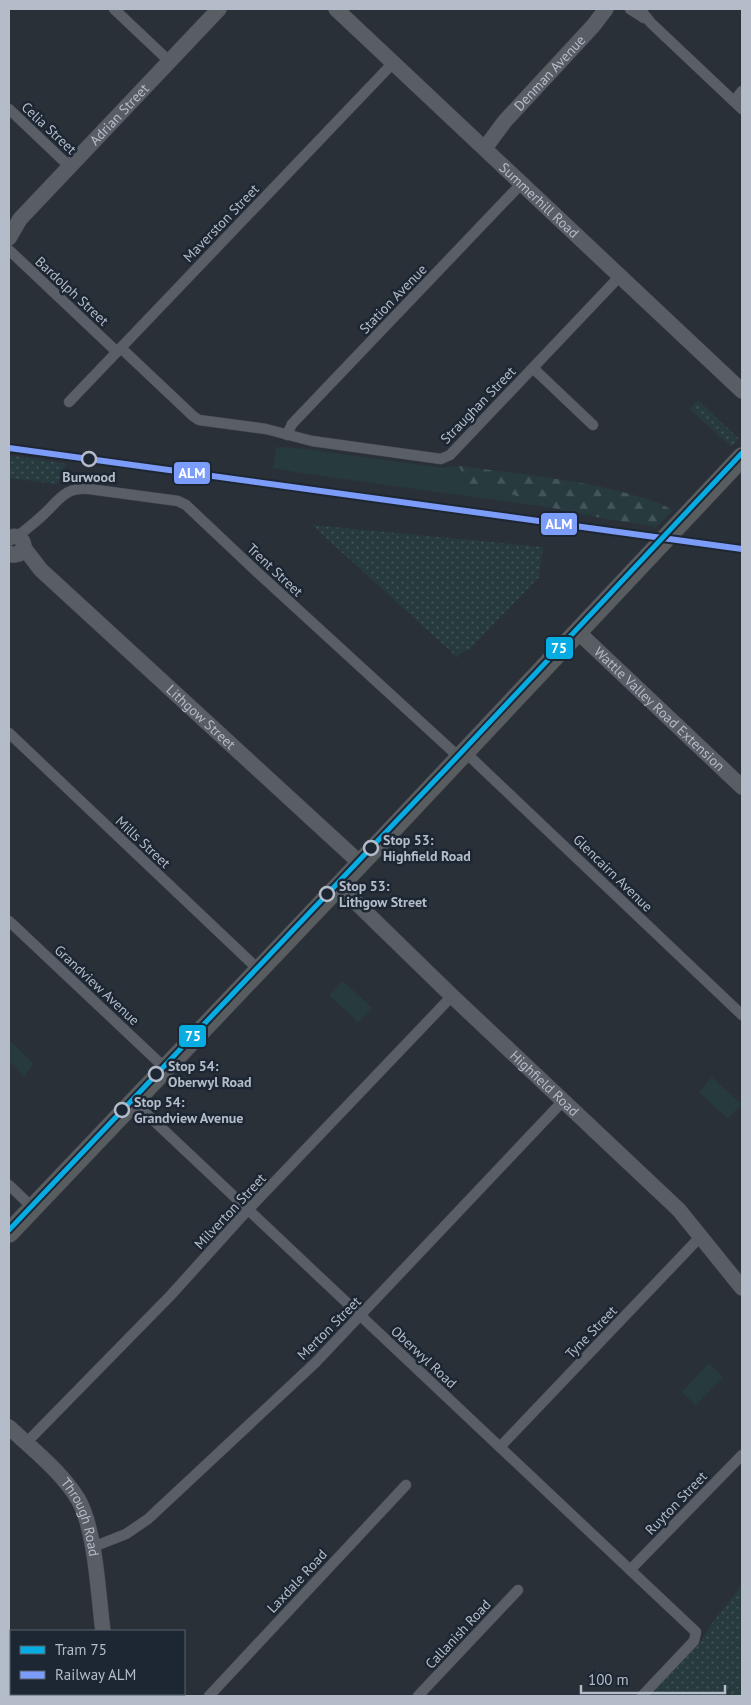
<svg xmlns="http://www.w3.org/2000/svg" width="751" height="1705" viewBox="0 0 751 1705" font-family="'PT Sans',sans-serif">
<defs>
<pattern id="forest-firs" width="22" height="20" patternUnits="userSpaceOnUse" patternTransform="scale(1.25)"><rect width="22" height="20" fill="#273a3e"/><path d="M5 1l3.5 6h-7zM16 11l3.5 6h-7z" fill="#445559"/></pattern>
<pattern id="park-dots" width="8" height="8" patternUnits="userSpaceOnUse" patternTransform="scale(1.25)"><rect width="8" height="8" fill="#273a3e"/><path d="M2 2h.1M6 6h.1" fill="none" stroke="#445559" stroke-width="1.8" stroke-linecap="round"/></pattern>
</defs>
<rect width="100%" height="100%" fill="#2a3038"/>
<g fill="#273a3e">
<polygon points="276,447 297,448 444,468 459,466 467,484 505,492 547,507 300,473 273,468"/>
<polygon points="343,981 372,1008 358,1022 329,995"/>
<polygon points="10,1041 34,1064 24,1076 9,1061"/>
<polygon points="712,1077 741,1104 728,1119 699,1092"/>
<polygon points="709,1363 723,1377 696,1405 682,1392"/>
</g>
<path fill="url(#forest-firs)" d="M459,466C518,474 579,479 637,496C649,500 662,502 672,511L655,528L652,526L607,519L547,507L505,492L467,484Z"/>
<g fill="url(#park-dots)">
<polygon points="698,400 739,439 731,447 690,409"/>
<polygon points="9,455 67,464 57,484 9,478"/>
<polygon points="312,525 543,547 539,577 469,650 463,651 457,657"/>
<polygon points="742,1585 742,1696 650,1696 700,1643 710,1626"/>
</g>
<g fill="none" stroke-linecap="round" stroke-linejoin="round">
<defs>
<g id="street">
<polyline points="114,9 169,61"/>
<polyline points="630,9 644,18"/>
<polyline points="640,9 651,23 742,109"/>
<polyline points="734,101 742,91"/>
<polyline points="9,109 70,167"/>
<polyline points="9,250 117,352"/>
<polyline points="121,348 193,416 199,420 266,429 312,441 441,459 450,455 620,276"/>
<polyline points="533,368 593,425"/>
<polyline points="69,402 393,63"/>
<polyline points="287,435 292,424 522,183"/>
<path d="M17,537C26,529 36,522 44,514C60,499 65,487 89,489L178,501L186,505L257,572L460,758"/>
<polyline points="9,733 259,970"/>
<polyline points="465,752 742,1015"/>
<polyline points="9,921 165,1068"/>
<polyline points="134,1102 696,1632 694,1641 642,1696"/>
<polyline points="9,1185 33,1208"/>
<polyline points="26,1443 171,1295 245,1213 452,996"/>
<polyline points="500,1447 701,1236"/>
<polyline points="93,1547 126,1534 148,1519 315,1363 563,1101"/>
<polyline points="630,1570 742,1455"/>
<polyline points="209,1696 406,1485"/>
<polyline points="418,1696 518,1590"/>
</g>
<g id="secondary">
<path id="s1" d="M336,9L742,391"/>
<path id="s2" d="M485,148L505,121L593,26L606,9"/>
<path id="s3" d="M9,238L20,219L219,9"/>
<path d="M9,538C16,534 23,538 24,546L19,554L13,555L9,553"/>
<path id="s4" d="M24,548L41,570L360,863"/>
<path id="s5" d="M578,632L742,787"/>
<path id="s6" d="M339,886L452,996L679,1210L742,1288"/>
<path id="s7" d="M9,1427C32,1449 61,1471 78,1499C96,1530 98,1595 103,1631"/>
<polyline points="116,1694 118,1696"/>
</g>
<polyline id="highway" points="9,1233 372,851 742,457"/>
</defs>
<use href="#street" stroke="#484c53" stroke-width="11"/>
<use href="#secondary" stroke="#484c53" stroke-width="16"/>
<use href="#highway" stroke="#474c53" stroke-width="20"/>
<use href="#street" stroke="#5a5e66" stroke-width="10"/>
<use href="#secondary" stroke="#595d64" stroke-width="15"/>
<use href="#highway" stroke="#5a5d60" stroke-width="19"/>
<defs>
<polyline id="rail-1" points="9,448 742,549"/>
</defs>
<use href="#rail-1" stroke="#1d2633" stroke-width="10"/>
<use href="#rail-1" stroke="#7b9cf8" stroke-width="6"/>
<defs>
<polyline id="tram-1" points="9,1230 458,756 742,453"/>
</defs>
<use href="#tram-1" stroke="#1d2633" stroke-width="9"/>
<use href="#tram-1" stroke="#06ace2" stroke-width="5"/>
</g>
<g fill="#1d2633" stroke="#b4bcc9" stroke-width="2.5">
<circle cx="89" cy="459" r="7"/>
<circle cx="371" cy="848" r="7"/>
<circle cx="327" cy="894" r="7"/>
<circle cx="156" cy="1074" r="7"/>
<circle cx="122" cy="1110" r="7"/>
</g>
<g text-anchor="middle" dominant-baseline="central" stroke-width="5" stroke-linejoin="round" paint-order="stroke">
<g font-size="14" fill="#b4bcc9" stroke="#1d2633">
<text stroke="none"><textPath href="#s2" startOffset="99">Denman Avenue</textPath></text>
<text stroke="none"><textPath href="#s3" startOffset="166">Adrian Street</textPath></text>
<text transform="translate(49 128) rotate(43)">Celia Street</text>
<text stroke="none"><textPath href="#s1" startOffset="279">Summerhill Road</textPath></text>
<text transform="translate(221 223) rotate(-46)">Maverston Street</text>
<text transform="translate(72 291) rotate(43)">Bardolph Street</text>
<text transform="translate(393 299) rotate(-46)">Station Avenue</text>
<text transform="translate(478 405) rotate(-46)">Straughan Street</text>
<text transform="translate(275 570) rotate(43)">Trent Street</text>
<text stroke="none"><textPath href="#s5" startOffset="112">Wattle Valley Road Extension</textPath></text>
<text stroke="none"><textPath href="#s4" startOffset="245">Lithgow Street</textPath></text>
<text transform="translate(143 842) rotate(43)">Mills Street</text>
<text transform="translate(613 873) rotate(44)">Glencairn Avenue</text>
<text transform="translate(97 985) rotate(43)">Grandview Avenue</text>
<text stroke="none"><textPath href="#s6" startOffset="285">Highfield Road</textPath></text>
<text transform="translate(230 1211) rotate(-47)">Milverton Street</text>
<text transform="translate(329 1328) rotate(-45)">Merton Street</text>
<text transform="translate(591 1332) rotate(-46)">Tyne Street</text>
<text transform="translate(424 1357) rotate(43)">Oberwyl Road</text>
<text transform="translate(676 1503) rotate(-46)">Ruyton Street</text>
<text stroke="none"><textPath href="#s7" startOffset="118">Through Road</textPath></text>
<text transform="translate(297 1581) rotate(-47)">Laxdale Road</text>
<text transform="translate(458 1634) rotate(-47)">Callanish Road</text>
</g>
<g font-size="14" font-weight="bold" fill="#b4bcc9" stroke="#1d2633" text-anchor="start">
<text x="89" y="477" text-anchor="middle">Burwood</text>
<text x="383" y="840">Stop 53:<tspan x="383" dy="16">Highfield Road</tspan></text>
<text x="339" y="886">Stop 53:<tspan x="339" dy="16">Lithgow Street</tspan></text>
<text x="168" y="1066">Stop 54:<tspan x="168" dy="16">Oberwyl Road</tspan></text>
<text x="134" y="1102">Stop 54:<tspan x="134" dy="16">Grandview Avenue</tspan></text>
</g>
</g>
<g stroke="#1d2633" stroke-width="2">
<rect x="173" y="461" width="38" height="24" rx="5" fill="#7b9cf8"/>
<rect x="540" y="512" width="38" height="24" rx="5" fill="#7b9cf8"/>
<rect x="545" y="636" width="29" height="24" rx="5" fill="#06ace2"/>
<rect x="178" y="1024" width="29" height="24" rx="5" fill="#06ace2"/>
</g>
<g font-size="14" text-anchor="middle" font-weight="bold" fill="#fff">
<text x="192" y="478">ALM</text>
<text x="559" y="529">ALM</text>
<text x="559" y="653">75</text>
<text x="193" y="1041">75</text>
</g>
<rect width="751" height="1705" fill="none" stroke="#b4bcc9" stroke-width="20"/>
<rect x="10" y="1630" width="175" height="65" fill="#1d2633" stroke="#59626f"/>
<rect x="20" y="1646" width="25" height="8" fill="#06ace2" stroke="#59626f"/>
<text x="55" y="1655" font-size="15" fill="#b4bcc9">Tram 75</text>
<rect x="20" y="1671" width="25" height="8" fill="#7b9cf8" stroke="#59626f"/>
<text x="55" y="1680" font-size="15" fill="#b4bcc9">Railway ALM</text>
<path d="M581 1685v8h144v-8" fill="none" stroke="#b4bcc9" stroke-width="2.5"/>
<text x="588" y="1685" font-size="15" fill="#b4bcc9" stroke="#1d2633" stroke-width="4" paint-order="stroke">100 m</text>
</svg>
